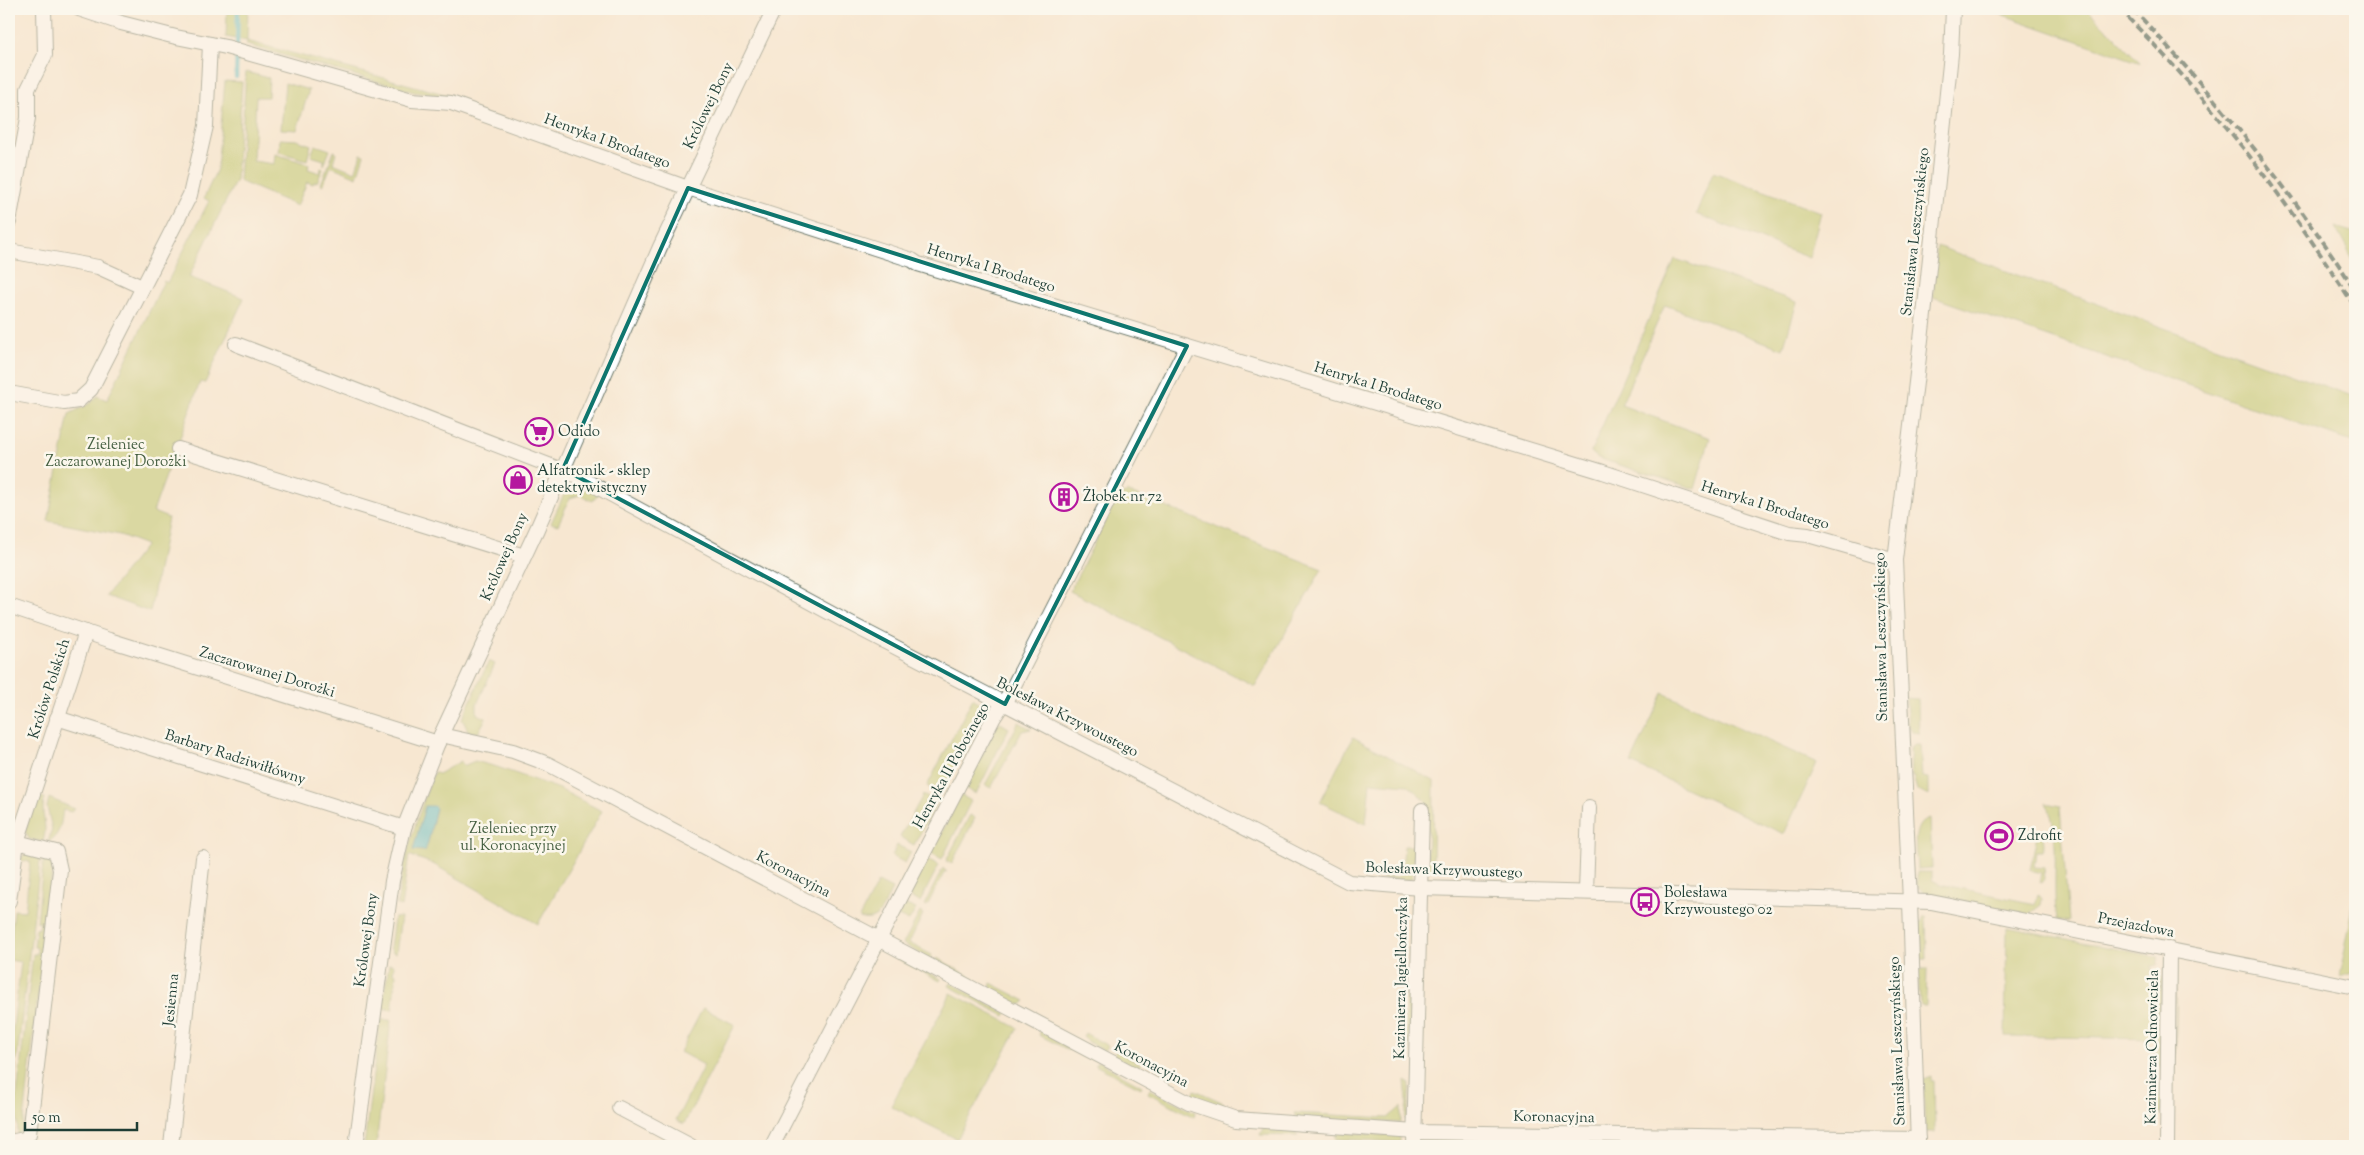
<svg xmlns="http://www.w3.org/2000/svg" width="2364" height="1155" viewBox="0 0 2364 1155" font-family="'Sorts Mill Goudy',serif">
<rect width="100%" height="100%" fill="#fbf7ec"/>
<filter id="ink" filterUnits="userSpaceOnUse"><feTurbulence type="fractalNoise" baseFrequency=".02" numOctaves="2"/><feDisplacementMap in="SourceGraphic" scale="10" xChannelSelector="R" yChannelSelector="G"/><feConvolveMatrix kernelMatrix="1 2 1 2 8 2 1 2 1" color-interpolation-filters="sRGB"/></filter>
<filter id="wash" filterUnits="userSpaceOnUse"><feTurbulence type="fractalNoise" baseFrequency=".0096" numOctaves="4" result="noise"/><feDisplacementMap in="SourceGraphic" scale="20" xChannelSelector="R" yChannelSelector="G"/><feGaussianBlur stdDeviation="1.12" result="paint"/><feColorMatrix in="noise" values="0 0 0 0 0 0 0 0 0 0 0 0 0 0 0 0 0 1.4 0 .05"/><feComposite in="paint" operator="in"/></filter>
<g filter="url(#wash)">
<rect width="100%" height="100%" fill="#f7e7d1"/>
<g fill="#b7c668" stroke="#6b824e" fill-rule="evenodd">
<polygon points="227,9 248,9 247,41 455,97 454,98 414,92 247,45 247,41 226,37"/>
<polygon points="1986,9 2087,9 2141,63"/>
<polygon points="246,72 269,78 268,97 256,97 253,161 274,164 275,154 309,164 308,169 320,173 321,168 323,169 317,182 315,181 313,184 307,182 297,206 239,181"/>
<path d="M225,81L242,82L236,180L189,277L244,298L205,383L200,382L180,438C181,446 177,453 172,459L153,512L168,518L150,612L106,596L146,545L120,535L48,521L69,414L91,403L97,396L107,400L164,281L167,283L209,201L204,198L217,169Z"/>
<polygon points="285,83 309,90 297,130 281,129"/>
<polygon points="280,139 297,140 311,145 307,160 279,152"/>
<polygon points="315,145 330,150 324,165 324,160 311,156"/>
<polygon points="334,151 336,152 333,163 355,172 361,154 364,155 357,177 331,166 323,185 321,184"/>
<polygon points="1713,172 1821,212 1809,258 1696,214"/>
<polygon points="2335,227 2355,233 2355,264"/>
<polygon points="1937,246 2355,397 2355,443 1933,297"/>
<polygon points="1675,259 1797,302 1783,349 1665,305 1621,405 1710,438 1695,489 1598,458 1591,452"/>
<polygon points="579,483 598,494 593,501 580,495 570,498 558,525 551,523 566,490 572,486 575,488"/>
<polygon points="1128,492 1322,569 1255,686 1070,591 1118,496"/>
<polygon points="489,661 495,664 477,704 477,714 486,718 478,733 469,732 462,719"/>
<polygon points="1663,693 1817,763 1784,834 1631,763"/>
<polygon points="973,698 984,707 984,711 941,794 927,786"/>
<polygon points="1906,698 1918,699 1919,733 1912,732 1908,727"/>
<polygon points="999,722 1009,728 976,794 965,788"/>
<polygon points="1019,722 1031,729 1022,731 991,788 985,785"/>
<polygon points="1353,737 1434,781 1433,870 1427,870 1428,835 1426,801 1408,785 1370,782 1366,824 1320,802"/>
<polygon points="1915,745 1920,745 1922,777 1928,778 1928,796 1917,790 1913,776 1911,776 1910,749"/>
<path d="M461,761L463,766L475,761L497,767L557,788L602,811L538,924L433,864L409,855L401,907L397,905C403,857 417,818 434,772L438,774ZM425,806L436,809C432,822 430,838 425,851L413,850Z"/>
<path d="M37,795L45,798C39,815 49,823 43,842L29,839L25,831Z"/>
<polygon points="923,795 937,802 914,845 900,837"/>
<polygon points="961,795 971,801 942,859 931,853"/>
<path d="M49,798L75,809L71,812L63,810C61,822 61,835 48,842L52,829L47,807Z"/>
<path d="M2046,803L2060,806L2069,922L2057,919C2051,886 2062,831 2046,803Z"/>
<polygon points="970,815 975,818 952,863 946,861"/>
<path d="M1930,818L1932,868L1917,869C1917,852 1909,824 1930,818Z"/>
<path d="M2038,831C2044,835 2045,844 2043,851H2036L2034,867L2044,868L2045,879L2042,883L2040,882L2042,873L2030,870Z"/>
<polygon points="897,845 911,852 905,863 892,856"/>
<polygon points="1404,846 1415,846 1412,878 1406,880 1383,879 1383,877 1397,877 1402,872"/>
<polygon points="27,852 41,853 17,1060 9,1059 21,962 9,960 14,910 25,911 30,862 19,860"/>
<polygon points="44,854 53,863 23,1129 18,1135 16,1104 33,954 37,954 37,948 34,947 36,928 39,929 40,922 37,922"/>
<polygon points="927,859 939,865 920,902 908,896"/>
<polygon points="943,868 947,872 945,871 927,906 924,905"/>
<polygon points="1917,872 1932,872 1932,880 1940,884 2035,904 2038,894 2042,899 2041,905 2029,914 1924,893 1917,886"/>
<path d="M878,882L892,889C884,904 880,925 859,918Z"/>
<polygon points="2355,894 2355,972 2340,977"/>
<polygon points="904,904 916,909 909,921 898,916"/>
<polygon points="920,912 923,914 909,943 932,955 930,959 903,944"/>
<polygon points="1924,916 1926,916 1927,959 1918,959 1917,923 1921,923"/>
<polygon points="401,917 396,953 393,952 390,948 394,918"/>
<polygon points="2007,927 2158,957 2158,966 2152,966 2152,976 2164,978 2163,1066 2156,1066 2156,1039 2005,1036"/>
<polygon points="888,951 941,979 940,981 886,953"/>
<polygon points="937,958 975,979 973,981 935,961"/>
<polygon points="389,964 394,965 393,973 396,974 392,1010 382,1008"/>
<polygon points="2177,968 2175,1076 2174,1073"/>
<polygon points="1918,969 1927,969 1926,1006 1920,1006"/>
<polygon points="951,983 1007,1013 1005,1016 949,986"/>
<polygon points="991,983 1026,1001 1021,1005 990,989"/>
<polygon points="951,993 1018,1028 957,1139 891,1106"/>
<polygon points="1406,995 1412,998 1409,1054 1406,1053"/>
<polygon points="703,1008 735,1025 684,1124 676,1120 704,1065 680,1052"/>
<polygon points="380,1020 391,1020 376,1146 364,1146"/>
<polygon points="1041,1030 1070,1046 1068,1050 1039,1035"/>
<polygon points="1085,1033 1108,1046 1105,1051 1090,1043 1083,1037"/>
<polygon points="1116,1050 1141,1064 1140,1067 1145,1070 1143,1072 1113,1056"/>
<polygon points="1098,1061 1142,1086 1141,1088 1095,1065"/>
<polygon points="9,1064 16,1064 12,1103 14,1135 9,1134"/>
<polygon points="1931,1076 1931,1081 1934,1081 1935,1132 1925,1132 1923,1079"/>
<polygon points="1405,1081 1410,1084 1408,1118 1405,1119 1407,1101"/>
<polygon points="2155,1085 2162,1086 2162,1113 2155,1113"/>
<polygon points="1150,1089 1195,1112 1194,1117 1148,1093"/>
<polygon points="1195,1090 1224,1103 1221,1109 1192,1096"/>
<polygon points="1401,1107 1401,1123 1296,1118 1294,1113 1388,1118"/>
<polygon points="1263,1128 1292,1129 1298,1136 1260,1135"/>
<polygon points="1336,1132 1400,1136 1400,1142 1336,1139"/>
<polygon points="1429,1139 1472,1140 1473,1143 1422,1142"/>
<polygon points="1513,1140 1548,1141 1550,1144 1510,1143"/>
<rect x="1629" y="1141" width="53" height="3"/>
</g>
<path fill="#4ab7c5" stroke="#347a7c" d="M425,806H434L436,808C432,822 430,839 425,851L413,850Z"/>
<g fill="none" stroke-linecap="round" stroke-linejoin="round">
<polyline stroke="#4ab7c5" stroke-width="4.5" points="236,77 238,9"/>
</g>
</g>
<g filter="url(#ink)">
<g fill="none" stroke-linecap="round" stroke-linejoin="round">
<defs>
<g id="minor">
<polyline points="79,9 121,23 176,37 226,47 412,100 451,103 688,188 912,260 918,264 1603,472 1789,533 1808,535 1895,560"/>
<polyline points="9,222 28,118 28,89 45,55 44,9"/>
<polyline points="9,251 98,267 142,287"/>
<polyline points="236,344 577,476 845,621 1349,882 1420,888 1931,902 2355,987"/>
<polyline points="9,393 64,403 78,401 91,389 190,195 206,126 210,44"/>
<polyline points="178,449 524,556"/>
<polyline points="9,606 109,640 438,743"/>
<polyline points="57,718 404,828"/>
<polyline points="441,735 513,751 548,764 1189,1103 1236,1119 1415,1132 1918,1139"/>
<polyline points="1586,891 1589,808"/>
<polyline points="9,901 17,842 86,632"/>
<polyline points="619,1108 691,1146"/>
<polyline points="9,1142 25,1139 29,1134 60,870 56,852 17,842"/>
<polyline points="171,1146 203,858"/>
<polyline points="356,1146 392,881 404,828 441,735 537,529 660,247 774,9"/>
<polyline points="772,1146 994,717 1010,693 1187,346"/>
<polyline points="1414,1146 1422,810"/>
<polyline points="1918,1146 1910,902 1895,560 1925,306 1951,54 1953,9"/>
<polyline points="2167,1146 2169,949"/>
</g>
</defs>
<use href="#minor" stroke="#6b786b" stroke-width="16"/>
<use href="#minor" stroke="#fff" stroke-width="14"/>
<g stroke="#1f3d34" stroke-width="4" stroke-dasharray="8 4" stroke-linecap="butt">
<path d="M2119,9C2210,98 2287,200 2355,307"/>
<path d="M2133,9C2215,96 2290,188 2355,290"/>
</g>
</g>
</g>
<path d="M0 0H2364V1155H0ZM688,188L1187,346L1005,704L563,469Z" fill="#f7e7d1" fill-opacity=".55" fill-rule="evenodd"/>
<path fill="none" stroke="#0f766e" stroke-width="4" stroke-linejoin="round" d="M688,188L1187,346L1005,704L563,469Z"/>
<defs>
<symbol id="supermarket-ring" viewBox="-11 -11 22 22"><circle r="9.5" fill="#fbf7ec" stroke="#b5179e" stroke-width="1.5"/><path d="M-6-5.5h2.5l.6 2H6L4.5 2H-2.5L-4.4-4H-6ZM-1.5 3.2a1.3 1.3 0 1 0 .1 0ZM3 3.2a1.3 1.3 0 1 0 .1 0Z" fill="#b5179e"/></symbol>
<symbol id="shop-ring" viewBox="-11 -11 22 22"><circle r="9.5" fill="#fbf7ec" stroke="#b5179e" stroke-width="1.5"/><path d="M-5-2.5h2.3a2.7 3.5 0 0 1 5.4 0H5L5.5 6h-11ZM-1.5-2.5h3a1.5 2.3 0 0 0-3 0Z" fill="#b5179e"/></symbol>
<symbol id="building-ring" viewBox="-11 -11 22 22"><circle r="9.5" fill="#fbf7ec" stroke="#b5179e" stroke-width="1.5"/><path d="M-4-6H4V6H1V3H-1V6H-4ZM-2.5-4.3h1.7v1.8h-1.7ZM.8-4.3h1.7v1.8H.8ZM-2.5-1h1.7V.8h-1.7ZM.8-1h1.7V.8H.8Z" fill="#b5179e"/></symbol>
<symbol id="stadium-ring" viewBox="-11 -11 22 22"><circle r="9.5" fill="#fbf7ec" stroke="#b5179e" stroke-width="1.5"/><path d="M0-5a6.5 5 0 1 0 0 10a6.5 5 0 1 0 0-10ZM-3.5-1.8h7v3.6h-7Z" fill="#b5179e"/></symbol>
<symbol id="bus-ring" viewBox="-11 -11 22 22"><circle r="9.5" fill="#fbf7ec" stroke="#b5179e" stroke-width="1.5"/><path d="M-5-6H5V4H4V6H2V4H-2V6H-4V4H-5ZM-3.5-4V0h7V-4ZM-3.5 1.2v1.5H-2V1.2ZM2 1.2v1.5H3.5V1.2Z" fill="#b5179e"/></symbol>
</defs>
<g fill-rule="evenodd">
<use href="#supermarket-ring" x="523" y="416" width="32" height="32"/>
<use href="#shop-ring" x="502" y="464" width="32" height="32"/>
<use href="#building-ring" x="1048" y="481" width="32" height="32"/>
<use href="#stadium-ring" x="1983" y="820" width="32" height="32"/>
<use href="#bus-ring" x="1629" y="886" width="32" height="32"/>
</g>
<g text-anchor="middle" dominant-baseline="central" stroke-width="5" stroke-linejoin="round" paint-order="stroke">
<g font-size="15" fill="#1f3d34" stroke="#fbf7ec">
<text transform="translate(709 106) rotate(-64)">Królowej Bony</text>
<text transform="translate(607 142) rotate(20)">Henryka I Brodatego</text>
<text transform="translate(1916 232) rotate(-84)">Stanisława Leszczyńskiego</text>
<text transform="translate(991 269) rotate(17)">Henryka I Brodatego</text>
<text transform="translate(1378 387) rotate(17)">Henryka I Brodatego</text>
<text transform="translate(1765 506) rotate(17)">Henryka I Brodatego</text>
<text transform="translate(505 557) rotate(-66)">Królowej Bony</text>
<text transform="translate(1882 637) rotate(-91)">Stanisława Leszczyńskiego</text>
<text transform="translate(267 673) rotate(17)">Zaczarowanej Dorożki</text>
<text transform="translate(50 689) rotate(-72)">Królów Polskich</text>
<text transform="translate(1067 718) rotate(27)">Bolesława Krzywoustego</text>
<text transform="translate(235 758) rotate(18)">Barbary Radziwiłłówny</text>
<text transform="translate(952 766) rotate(-61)">Henryka II Pobożnego</text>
<text transform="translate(1444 871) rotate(2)">Bolesława Krzywoustego</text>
<text transform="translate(793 875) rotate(28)">Koronacyjna</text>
<text transform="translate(2136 926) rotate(11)">Przejazdowa</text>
<text transform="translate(367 940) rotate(-82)">Królowej Bony</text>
<text transform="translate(1402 978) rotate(-89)">Kazimierza Jagiellończyka</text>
<text transform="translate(172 1000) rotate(-84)">Jesienna</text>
<text transform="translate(1898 1041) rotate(-92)">Stanisława Leszczyńskiego</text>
<text transform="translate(2153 1047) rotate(-89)">Kazimierza Odnowiciela</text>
<text transform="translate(1151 1065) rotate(28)">Koronacyjna</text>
<text transform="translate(1554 1118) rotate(1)">Koronacyjna</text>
</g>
<g font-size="15" fill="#1f3d34" stroke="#fbf7ec" text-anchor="start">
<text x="558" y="432">Odido</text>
<text x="537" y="471">Alfatronik - sklep<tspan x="537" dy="17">detektywistyczny</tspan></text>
<text x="1083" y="497">Żłobek nr 72</text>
<text x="2018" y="836">Zdrofit</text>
<text x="1664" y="893">Bolesława<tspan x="1664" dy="17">Krzywoustego 02</tspan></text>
</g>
<g font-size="15" fill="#455f41" stroke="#fbf7ec">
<text x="116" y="445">Zieleniec<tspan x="116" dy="17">Zaczarowanej Dorożki</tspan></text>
<text x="513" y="829">Zieleniec przy<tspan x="513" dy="17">ul. Koronacyjnej</tspan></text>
</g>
</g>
<rect width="2364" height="1155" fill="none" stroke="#fbf7ec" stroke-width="30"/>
<path d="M25 1122v8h112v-8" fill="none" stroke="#1f3d34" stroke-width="2.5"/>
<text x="32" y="1122" font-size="15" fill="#1f3d34" stroke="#fbf7ec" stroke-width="4" paint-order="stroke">50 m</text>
</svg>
